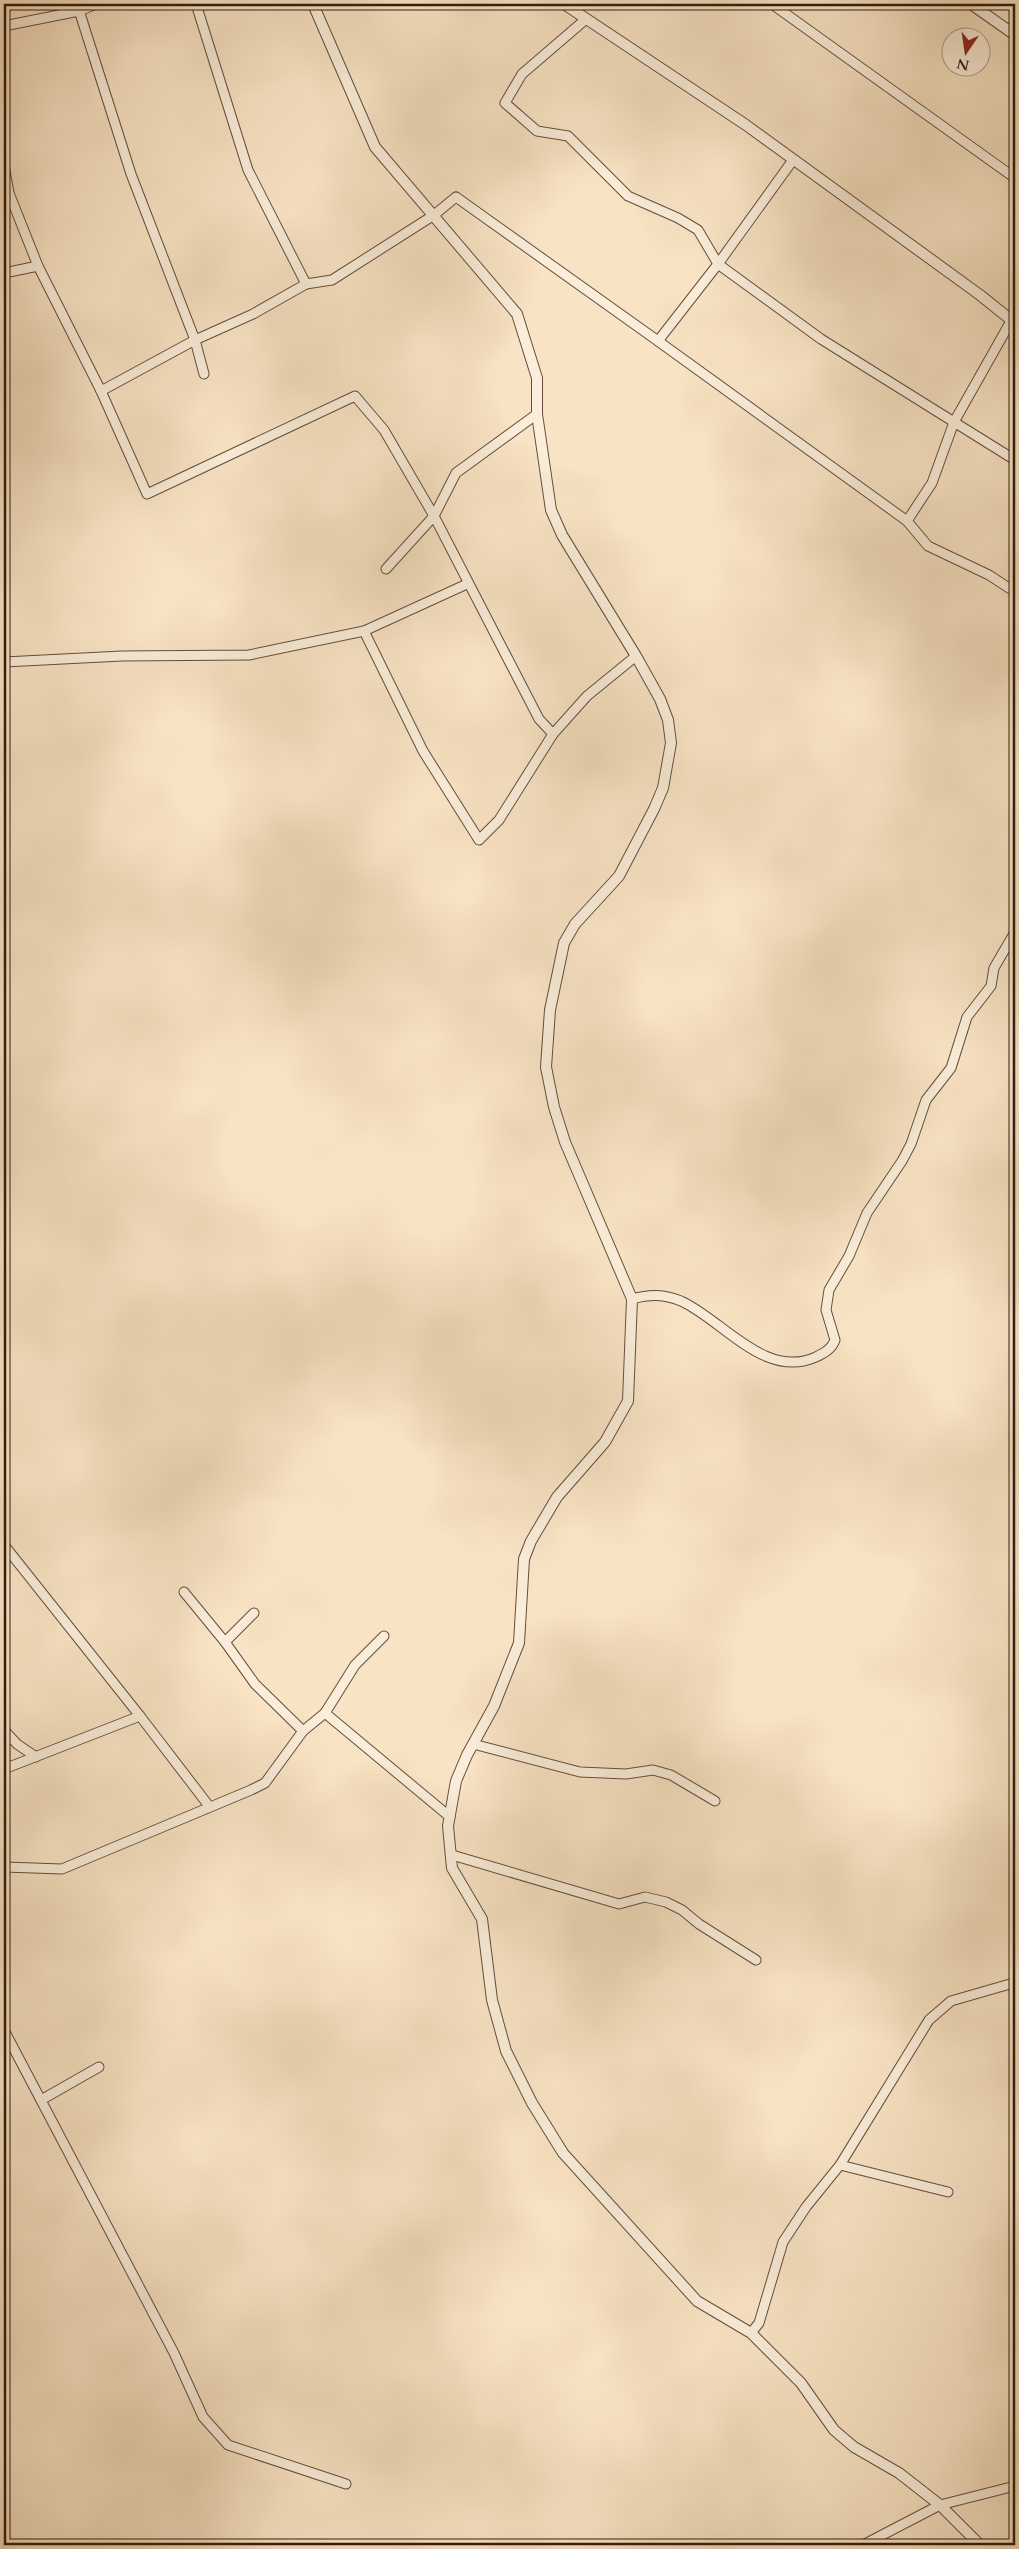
<svg xmlns="http://www.w3.org/2000/svg" width="1019" height="2549" viewBox="0 0 1019 2549" font-family="Cardo,serif">
<rect width="100%" height="100%" fill="#f8e3c4"/>
<filter id="stains"><feTurbulence type="fractalNoise" baseFrequency=".004" numOctaves="4"/><feColorMatrix values="0 0 0 0 .2 0 0 0 0 .09 0 0 0 0 .02 0 0 0 .5 -.17"/></filter>
<radialGradient id="worn" r=".72"><stop offset=".6" stop-color="#630" stop-opacity="0"/><stop offset="1" stop-color="#630" stop-opacity=".3"/></radialGradient>
<g fill="none" stroke-linecap="round" stroke-linejoin="round">
<defs>
<g id="minor">
<polyline points="77,4 131,174 195,340 204,374"/>
<polyline points="196,4 248,170 306,284"/>
<polyline points="772,4 1015,178"/>
<polyline points="4,26 79,11 96,4"/>
<polyline points="793,160 718,264 821,339 954,422 1015,314"/>
<polyline points="4,165 9,193 38,266"/>
<polyline points="4,273 38,266 101,391 195,340 253,314 306,284 332,280 434,215 456,197 658,341 718,264 698,230 678,218 628,196 568,136 537,131 505,103 522,74 586,19"/>
<polyline points="658,341 907,521 932,483 954,422 1015,460"/>
<polyline points="101,391 147,494 355,396 384,430 434,516 539,719 553,734"/>
<polyline points="907,521 928,546 989,575 1015,592"/>
<polyline points="386,569 434,516 456,473 537,414"/>
<polyline points="467,584 364,631 423,751 479,840 499,820 553,734 587,696 636,656"/>
<polyline points="4,662 122,656 249,655 364,631"/>
<path d="M632,1299C650,1294 664,1294 681,1301C723,1320 765,1380 816,1357C824,1353 832,1349 835,1340L826,1310L829,1290L849,1256L867,1213L902,1161L911,1144L926,1100L951,1068L967,1017L991,986L994,968L1015,932"/>
<polyline points="4,1545 140,1716 4,1769"/>
<polyline points="184,1592 225,1642 255,1684 303,1731"/>
<polyline points="225,1642 254,1613"/>
<polyline points="325,1713 355,1665 384,1636"/>
<polyline points="140,1716 209,1806"/>
<polyline points="4,1730 17,1744 36,1757"/>
<polyline points="473,1744 580,1772 626,1774 653,1770 671,1775 715,1801"/>
<polyline points="452,1855 619,1904 645,1897 666,1902 682,1910 699,1924 756,1960"/>
<polyline points="4,1867 62,1869 251,1790 265,1783 303,1731 325,1713 450,1817"/>
<polyline points="4,2030 174,2353 203,2417 228,2445 346,2484"/>
<polyline points="41,2100 99,2067"/>
<polyline points="840,2165 948,2192"/>
<polyline points="751,2333 759,2323 783,2242 806,2207 840,2165 929,2020 951,2001 1010,1984"/>
<polyline points="863,2545 940,2505 1015,2486"/>
</g>
<g id="tertiary">
<polyline points="313,4 375,147 517,314 537,378 537,414 551,510 562,535 636,656 660,699 668,720 671,743 663,788 654,809 619,876 575,924 564,943 550,1010 546,1067 554,1107 565,1142 632,1299 628,1401 605,1442 557,1497 531,1541 524,1559 519,1643 494,1706 467,1755 456,1781 448,1826 452,1868 482,1919 492,2000 506,2051 532,2103 563,2153 697,2301 751,2333 801,2383 834,2430 854,2447 899,2473 940,2505 980,2545"/>
<polyline points="564,4 746,125 980,295 1015,323"/>
<polyline points="971,4 1015,35"/>
</g>
</defs>
<use href="#minor" stroke="#634e3d" stroke-width="11"/>
<use href="#tertiary" stroke="#634e3d" stroke-width="12"/>
<use href="#minor" stroke="#faedd9" stroke-width="9"/>
<use href="#tertiary" stroke="#faedd9" stroke-width="10"/>
</g>
<rect width="1019" height="2549" fill="none" stroke="#f8e3c4" stroke-width="20"/>
<rect x="5" y="5" width="1009" height="2539" fill="none" stroke="#311c10" stroke-width="2.5"/>
<rect x="10" y="10" width="999" height="2529" fill="none" stroke="#311c10"/>
<g transform="translate(966 52) rotate(193)"><circle r="24" fill="#faedd9" stroke="#aa9989"/>
<path d="M0-4L9 19L0 12L-9 19Z" fill="#8f2418"/>
<text y="-8" font-size="14" font-weight="bold" text-anchor="middle" fill="#311c10">N</text>
</g>
<rect width="100%" height="100%" filter="url(#stains)"/>
<rect width="100%" height="100%" fill="url(#worn)"/>
</svg>
